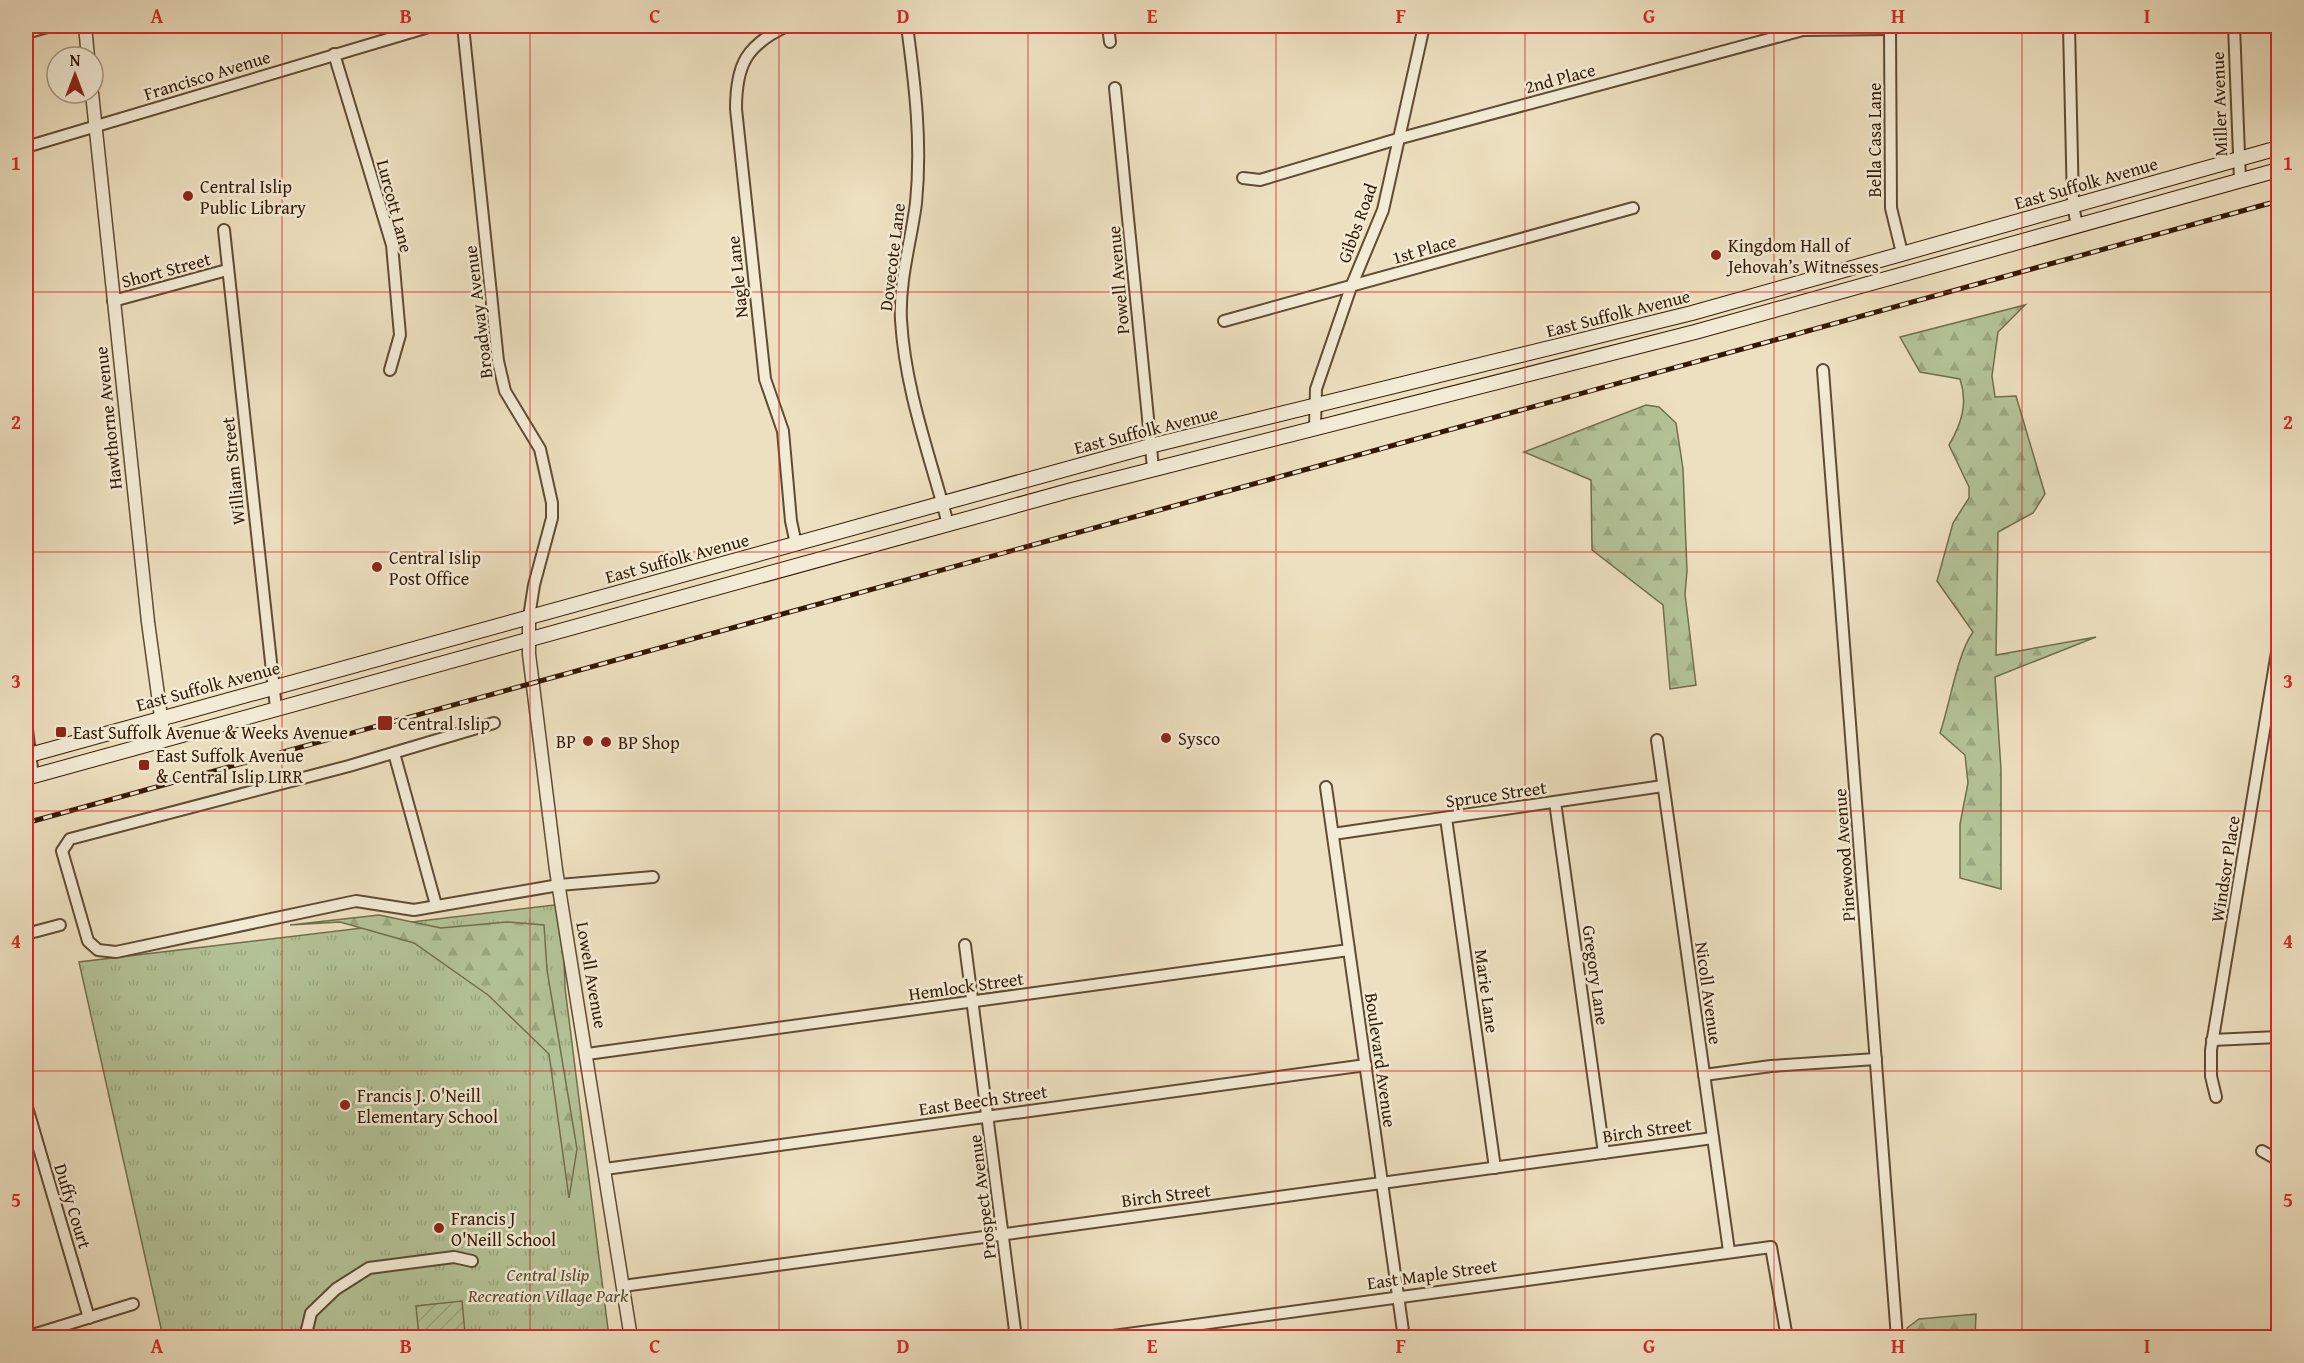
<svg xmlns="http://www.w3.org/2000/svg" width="2304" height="1363" viewBox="0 0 2304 1363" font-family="'Gentium Book Plus',serif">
<defs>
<pattern id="grass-tufts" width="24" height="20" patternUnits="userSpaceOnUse" patternTransform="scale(1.5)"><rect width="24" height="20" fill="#b3c397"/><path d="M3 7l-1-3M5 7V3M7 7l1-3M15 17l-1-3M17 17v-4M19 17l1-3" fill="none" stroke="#9aa780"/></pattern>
<pattern id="forest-firs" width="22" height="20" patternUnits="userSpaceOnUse" patternTransform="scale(1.5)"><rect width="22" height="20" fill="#b3c397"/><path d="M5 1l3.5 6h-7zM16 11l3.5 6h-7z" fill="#9aa780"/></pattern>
<pattern id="garden-furrows" width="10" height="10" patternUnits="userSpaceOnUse" patternTransform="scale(1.5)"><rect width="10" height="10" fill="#b3c397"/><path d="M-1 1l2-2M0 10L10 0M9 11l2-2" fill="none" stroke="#9aa780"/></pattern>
</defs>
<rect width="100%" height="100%" fill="#ede0c0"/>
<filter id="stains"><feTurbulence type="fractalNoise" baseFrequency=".00333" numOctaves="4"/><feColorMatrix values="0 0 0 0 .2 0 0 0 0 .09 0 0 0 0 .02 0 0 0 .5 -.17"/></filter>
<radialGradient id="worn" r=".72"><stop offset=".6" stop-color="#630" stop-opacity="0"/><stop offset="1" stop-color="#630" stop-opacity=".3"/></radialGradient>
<polygon fill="url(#grass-tufts)" stroke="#726e4c" stroke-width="1.5" points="562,904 565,988 609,1337 163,1337 79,962"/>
<g fill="url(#forest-firs)" stroke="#726e4c" stroke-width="1.5">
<path d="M2025,305L1998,332L1992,376L1995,397L2016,396L2045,494L2033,513L1998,532L1996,655L2096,637L1995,677L2001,770V889L1960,878V824L1968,783L1965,755L1940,733C1950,704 1957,654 1973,632L1937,581L1953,523L1969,498V487L1949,445C1962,423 1968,403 1960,379L1920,372L1900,337Z"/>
<polygon points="1646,405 1659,407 1676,423 1683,469 1687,571 1685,594 1696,685 1670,689 1663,605 1592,550 1591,480 1524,452"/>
<polygon points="379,915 441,928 507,922 544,925 547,970 577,1149 569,1198 549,1054 488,995 414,943 340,922 290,925"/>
<polygon points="1976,1314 1975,1337 1908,1337 1907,1328 1919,1319"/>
</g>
<polygon fill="url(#garden-furrows)" stroke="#726e4c" stroke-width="1.5" points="462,1301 465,1333 419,1337 416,1306"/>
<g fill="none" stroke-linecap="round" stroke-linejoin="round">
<defs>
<g id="minor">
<polyline points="463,26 498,361 505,391 540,449 552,503 552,518 534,585 529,617"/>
<path d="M787,26C746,45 736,65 736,109L765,379L783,431L791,521L796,544"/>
<path d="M907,26C915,85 922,143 916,203C911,242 899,280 901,320C905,390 930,456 948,524"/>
<polyline points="1108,26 1110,42"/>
<polyline points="1890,26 1891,208 1902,253"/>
<polyline points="2069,26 2073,205 2077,226"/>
<polyline points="2234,26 2240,180"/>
<polyline points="26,33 51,26"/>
<polyline points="334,54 392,245 400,335 390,370"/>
<polyline points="1115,88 1153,468"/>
<polyline points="26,147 432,26"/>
<polyline points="1243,178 1260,180 1401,138 1803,30 1890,29"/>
<polyline points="224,230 276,708"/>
<polyline points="113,301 227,270"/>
<polyline points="1224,321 1633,208"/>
<polyline points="1823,370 1897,1338"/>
<polyline points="1315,428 1316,389 1351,287 1383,210 1424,26"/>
<polyline points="26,722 33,776"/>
<polyline points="494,723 349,766 70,839 62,851 88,941 98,950 116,952 356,901 414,910 559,885 653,877"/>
<polyline points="1657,740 1729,1251"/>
<polyline points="394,753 436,905"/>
<polyline points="1326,787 1404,1338"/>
<polyline points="1555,802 1604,1153"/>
<polyline points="1446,818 1495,1168"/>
<polyline points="1333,834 1663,786"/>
<polyline points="26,934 60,925"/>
<polyline points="965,945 1016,1338"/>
<polyline points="2212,1040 2278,1037"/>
<polyline points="587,1054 1349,950"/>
<polyline points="1704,1075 1771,1066 1876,1059"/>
<polyline points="2216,1097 2211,1076 2211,1050 2278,646"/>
<polyline points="26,1104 89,1318"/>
<polyline points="2262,1151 2278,1160"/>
<polyline points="605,1169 1366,1065"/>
<polyline points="623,1286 1713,1138"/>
<polyline points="26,1337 133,1304"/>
<polyline points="305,1338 311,1313 336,1289 369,1268 454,1257 472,1261"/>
<polyline points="1098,1338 1771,1247 1787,1338"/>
</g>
<g id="tertiary">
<polyline points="85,26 88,57"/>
<polyline points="92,93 148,622 164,739"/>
<polyline points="529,617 529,654 556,870 631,1338"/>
</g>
<g id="secondary">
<polyline points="26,756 1150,446 1692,313 2278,148"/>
<polyline points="26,778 1072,490 1695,332 2278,170"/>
</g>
</defs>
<use href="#minor" stroke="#614b32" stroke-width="14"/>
<use href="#tertiary" stroke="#614b32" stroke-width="15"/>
<use href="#secondary" stroke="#321902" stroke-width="16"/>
<use href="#minor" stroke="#f3ebd6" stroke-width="10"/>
<use href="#tertiary" stroke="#f3ebd6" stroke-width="12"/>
<use href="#secondary" stroke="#f3ebd6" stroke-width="14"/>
<defs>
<polyline id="rail" points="26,823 2278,201"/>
</defs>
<use href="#rail" stroke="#321902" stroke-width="5"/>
<use href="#rail" stroke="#f3ebd6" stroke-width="3" stroke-dasharray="9" stroke-linecap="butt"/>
</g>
<path fill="none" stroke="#d62828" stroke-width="1.5" stroke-opacity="0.55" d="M282,26V1338M530,26V1338M779,26V1338M1028,26V1338M1276,26V1338M1525,26V1338M1774,26V1338M2022,26V1338M26,292H2278M26,552H2278M26,811H2278M26,1071H2278"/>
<g fill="#8f2418" stroke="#f3ebd6" stroke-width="2">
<circle cx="188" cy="196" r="6"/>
<circle cx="1716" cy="255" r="6"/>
<circle cx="377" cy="567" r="6"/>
<rect x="377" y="715" width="16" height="16" rx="3"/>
<rect x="55" y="726" width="12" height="12" rx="3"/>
<circle cx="1166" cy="738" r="6"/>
<circle cx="588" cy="741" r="6"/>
<circle cx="606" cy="742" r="6"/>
<rect x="138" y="759" width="12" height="12" rx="3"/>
<circle cx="345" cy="1105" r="6"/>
<circle cx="439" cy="1228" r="6"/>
</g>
<g text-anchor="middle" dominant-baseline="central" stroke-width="5" stroke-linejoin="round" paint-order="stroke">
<g font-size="18" fill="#321902" stroke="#f3ebd6">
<text transform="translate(207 75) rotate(-17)">Francisco Avenue</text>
<text transform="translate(1560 78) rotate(-15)">2nd Place</text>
<text transform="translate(2219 104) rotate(-92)">Miller Avenue</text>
<text transform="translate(1874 140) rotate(-90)">Bella Casa Lane</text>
<text transform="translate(2086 183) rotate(-16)">East Suffolk Avenue</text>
<text transform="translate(395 206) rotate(75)">Lurcott Lane</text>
<text transform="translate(1357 223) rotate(-70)">Gibbs Road</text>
<text transform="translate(1424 249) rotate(-16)">1st Place</text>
<text transform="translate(892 257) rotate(-83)">Dovecote Lane</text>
<text transform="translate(166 270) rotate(-15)">Short Street</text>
<text transform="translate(737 277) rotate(-96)">Nagle Lane</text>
<text transform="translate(1118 280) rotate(-95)">Powell Avenue</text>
<text transform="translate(478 312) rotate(-97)">Broadway Avenue</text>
<text transform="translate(1618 313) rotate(-14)">East Suffolk Avenue</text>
<text transform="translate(108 418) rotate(-96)">Hawthorne Avenue</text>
<text transform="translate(1146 430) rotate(-14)">East Suffolk Avenue</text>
<text transform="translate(233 471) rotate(-96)">William Street</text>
<text transform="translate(677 558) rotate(-15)">East Suffolk Avenue</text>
<text transform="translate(208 686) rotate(-15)">East Suffolk Avenue</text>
<text transform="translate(1496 794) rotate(-8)">Spruce Street</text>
<text transform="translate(1844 855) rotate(-94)">Pinewood Avenue</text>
<text transform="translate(2225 869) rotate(-81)">Windsor Place</text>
<text transform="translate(592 975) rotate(80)">Lowell Avenue</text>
<text transform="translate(1596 975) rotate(82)">Gregory Lane</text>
<text transform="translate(966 986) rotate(-8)">Hemlock Street</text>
<text transform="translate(1487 991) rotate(82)">Marie Lane</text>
<text transform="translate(1709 993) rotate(82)">Nicoll Avenue</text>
<text transform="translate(1381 1060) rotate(82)">Boulevard Avenue</text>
<text transform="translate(983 1100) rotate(-8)">East Beech Street</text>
<text transform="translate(1647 1130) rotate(-8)">Birch Street</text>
<text transform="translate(1166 1195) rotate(-7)">Birch Street</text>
<text transform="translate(982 1197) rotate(-97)">Prospect Avenue</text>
<text transform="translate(73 1206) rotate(73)">Duffy Court</text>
<text transform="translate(1432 1274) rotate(-8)">East Maple Street</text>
</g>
<g font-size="18" fill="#321902" stroke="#f3ebd6" text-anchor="start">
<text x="200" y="186">Central Islip<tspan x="200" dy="21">Public Library</tspan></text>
<text x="1728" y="245">Kingdom Hall of<tspan x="1728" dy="21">Jehovah’s Witnesses</tspan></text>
<text x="389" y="557">Central Islip<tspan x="389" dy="21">Post Office</tspan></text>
<text x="398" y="723">Central Islip</text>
<text x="73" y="732">East Suffolk Avenue &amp; Weeks Avenue</text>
<text x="1178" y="738">Sysco</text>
<text x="576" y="741" text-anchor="end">BP</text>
<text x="618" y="742">BP Shop</text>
<text x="156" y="755">East Suffolk Avenue<tspan x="156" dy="21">&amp; Central Islip LIRR</tspan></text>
<text x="357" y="1095">Francis J. O'Neill<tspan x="357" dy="21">Elementary School</tspan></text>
<text x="451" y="1218">Francis J<tspan x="451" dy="21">O'Neill School</tspan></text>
</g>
<g font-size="18" font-style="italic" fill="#594c2f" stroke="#f3ebd6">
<text x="548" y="1274">Central Islip<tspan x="548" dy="21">Recreation Village Park</tspan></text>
</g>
</g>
<rect width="2304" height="1363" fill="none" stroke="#ede0c0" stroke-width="66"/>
<g transform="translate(75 75)"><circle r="28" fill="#f3ebd6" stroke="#a69781" stroke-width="1.5"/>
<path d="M0-4.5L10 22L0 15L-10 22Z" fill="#8f2418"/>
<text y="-9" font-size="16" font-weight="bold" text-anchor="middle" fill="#321902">N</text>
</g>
<rect x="33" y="33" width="2238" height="1297" fill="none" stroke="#d62828" stroke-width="2"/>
<g font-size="20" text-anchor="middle" font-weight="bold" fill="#d62828">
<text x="157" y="23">A</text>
<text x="406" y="23">B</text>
<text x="655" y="23">C</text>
<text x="903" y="23">D</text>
<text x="1152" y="23">E</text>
<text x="1401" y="23">F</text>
<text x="1649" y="23">G</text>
<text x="1898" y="23">H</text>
<text x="2147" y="23">I</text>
<text x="16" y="170">1</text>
<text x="2288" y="170">1</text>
<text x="16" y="429">2</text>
<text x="2288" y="429">2</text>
<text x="16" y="688">3</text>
<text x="2288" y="688">3</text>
<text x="16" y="948">4</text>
<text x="2288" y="948">4</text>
<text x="16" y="1207">5</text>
<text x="2288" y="1207">5</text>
<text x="157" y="1353">A</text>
<text x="406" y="1353">B</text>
<text x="655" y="1353">C</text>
<text x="903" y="1353">D</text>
<text x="1152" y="1353">E</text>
<text x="1401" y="1353">F</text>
<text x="1649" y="1353">G</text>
<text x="1898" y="1353">H</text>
<text x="2147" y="1353">I</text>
</g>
<rect width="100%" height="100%" filter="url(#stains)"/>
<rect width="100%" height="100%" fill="url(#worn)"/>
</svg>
